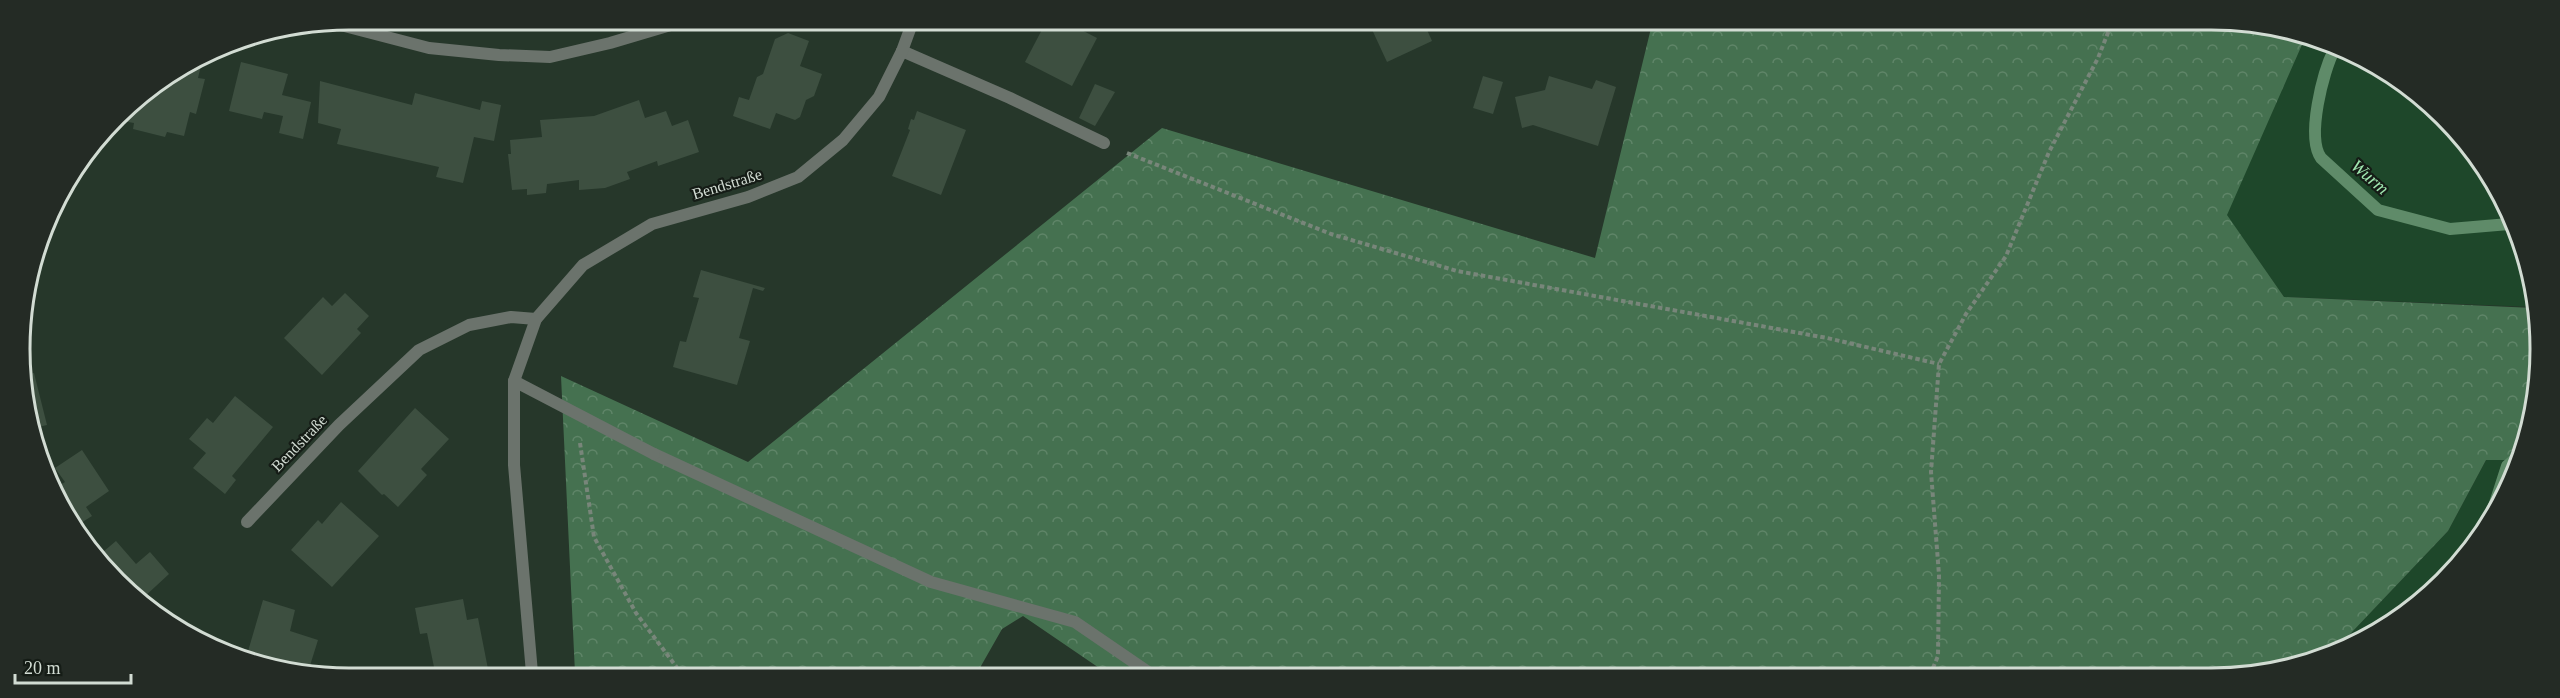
<svg xmlns="http://www.w3.org/2000/svg" width="2560" height="698" viewBox="0 0 2560 698" font-family="Georgia,serif">
<defs>
<pattern id="forest-crowns" width="20" height="18" patternUnits="userSpaceOnUse" patternTransform="scale(1.5)"><rect width="20" height="18" fill="#457150"/><path d="M2 6a3 3 0 1 1 6 0M12 15a3 3 0 1 1 6 0" fill="none" stroke="#5f8568"/></pattern>
</defs>
<rect width="100%" height="100%" fill="#26372a"/>
<g fill="#1e472a">
<polygon points="2305,38 2394,75 2485,166 2534,284 2534,307 2284,297 2226,215"/>
<polygon points="2486,460 2516,460 2497,513 2444,582 2356,645 2334,651 2448,531"/>
</g>
<polygon fill="url(#forest-crowns)" points="1652,24 2275,26 2305,38 2227,215 2284,297 2534,308 2534,413 2516,460 2486,460 2448,531 2334,651 2254,676 1108,674 1023,616 1002,629 977,673 575,673 561,376 748,462 1162,128 1595,258"/>
<g fill="none" stroke-linecap="round" stroke-linejoin="round">
<g stroke="#5f8b69" stroke-width="12">
<path d="M2334,50C2323,72 2306,137 2321,158L2378,210L2450,229L2509,224"/>
<polyline points="2488,525 2507,466 2518,457"/>
</g>
</g>
<g fill="#3d4f40">
<polygon points="1046,22 1066,22 1097,38 1072,86 1025,62"/>
<polygon points="1369,23 1424,23 1432,41 1387,62"/>
<polygon points="788,33 809,41 800,66 822,74 814,96 806,100 800,117 795,120 776,113 770,129 733,116 739,97 749,100 757,77 763,74 775,39"/>
<polygon points="203,57 198,78 205,79 196,114 190,112 184,136 167,132 165,137 133,129 134,123 117,120 131,101"/>
<polygon points="241,62 288,74 282,95 311,102 303,139 279,133 283,116 264,112 262,119 229,111"/>
<polygon points="1483,76 1503,82 1493,114 1473,108"/>
<polygon points="1549,76 1592,89 1596,80 1616,87 1598,146 1533,125 1522,128 1515,97 1545,90"/>
<polygon points="320,81 412,105 415,93 480,110 482,101 501,105 494,141 474,137 463,183 436,177 439,167 337,144 341,129 318,123"/>
<polygon points="1095,84 1115,92 1095,126 1079,118"/>
<polygon points="639,100 645,118 666,111 672,126 688,120 699,152 658,166 657,161 627,172 630,179 605,188 579,190 579,180 547,184 546,193 527,195 527,189 512,190 508,154 511,154 510,140 542,137 540,120 594,116"/>
<polygon points="917,111 966,130 941,195 892,176 910,130 908,129 911,119 914,120"/>
<polygon points="701,270 765,288 763,291 753,288 739,338 750,341 737,385 673,367 680,341 686,342 699,298 693,297"/>
<polygon points="345,293 369,316 357,329 361,333 322,375 284,338 323,297 332,306"/>
<polygon points="28,296 28,341 22,341 20,327"/>
<polygon points="34,373 47,425 30,429 25,375"/>
<polygon points="235,396 273,427 232,476 236,480 225,494 193,468 206,453 189,439 207,418 213,423"/>
<polygon points="415,408 449,439 421,469 427,475 398,507 384,494 382,495 358,471"/>
<polygon points="82,450 109,491 86,507 92,516 76,526 57,487 65,482 55,468"/>
<polygon points="341,502 379,536 332,587 291,550 318,520 322,524"/>
<polygon points="116,541 136,564 150,552 169,574 143,598 97,557"/>
<polygon points="463,599 467,620 478,618 488,669 469,673 435,672 427,633 420,634 415,608"/>
<polygon points="263,600 295,610 290,631 318,640 308,672 285,672 246,658"/>
</g>
<g fill="none" stroke-linecap="round" stroke-linejoin="round">
<g stroke="#78867a" stroke-width="4" stroke-dasharray="4.5 3" stroke-linecap="butt">
<polyline points="1127,153 1331,234 1457,271 1827,338 1939,364"/>
<polyline points="580,443 594,537 636,613 681,673"/>
<polyline points="1930,675 1938,656 1939,575 1931,472 1939,364 1966,314 2006,256 2049,152 2098,58 2111,25"/>
</g>
<polyline stroke="#6b736c" stroke-width="12" points="654,454 931,582 1075,622 1151,674"/>
<g stroke="#6b736c" stroke-width="12">
<polyline points="333,23 429,48 499,55 550,57 610,43 684,21"/>
<polyline points="902,51 1010,98 1104,143"/>
<polyline points="514,381 654,454"/>
<polyline points="247,522 339,425 419,350 469,325 511,317 536,319"/>
<polyline points="532,673 514,465 514,381 536,319 583,265 652,224 748,197 798,177 843,140 879,97 902,51 913,21"/>
</g>
</g>
<g text-anchor="middle" dominant-baseline="central" stroke-width="4.5" stroke-linejoin="round" paint-order="stroke">
<g font-size="16" fill="#d2dcd3" stroke="#151c16">
<text transform="translate(727 184) rotate(-17)">Bendstraße</text>
<text transform="translate(299 443) rotate(-46)">Bendstraße</text>
</g>
<g font-size="18" font-style="italic" fill="#9fe5af" stroke="#151c16">
<text transform="translate(2370 177) rotate(41)">Wurm</text>
</g>
</g>
<path d="M0 0H2560V698H0ZM349 30H2211A319 319 0 0 1 2530 349V349A319 319 0 0 1 2211 668H349A319 319 0 0 1 30 349V349A319 319 0 0 1 349 30Z" fill="#242b25" fill-rule="evenodd"/>
<path fill="none" stroke="#d2dcd3" stroke-width="3" d="M349 30H2211A319 319 0 0 1 2530 349V349A319 319 0 0 1 2211 668H349A319 319 0 0 1 30 349V349A319 319 0 0 1 349 30Z"/>
<path d="M15 674v9h116v-9" fill="none" stroke="#d2dcd3" stroke-width="3"/>
<text x="24" y="674" font-size="18" fill="#d2dcd3" stroke="#151c16" stroke-width="4.5" paint-order="stroke">20 m</text>
</svg>
